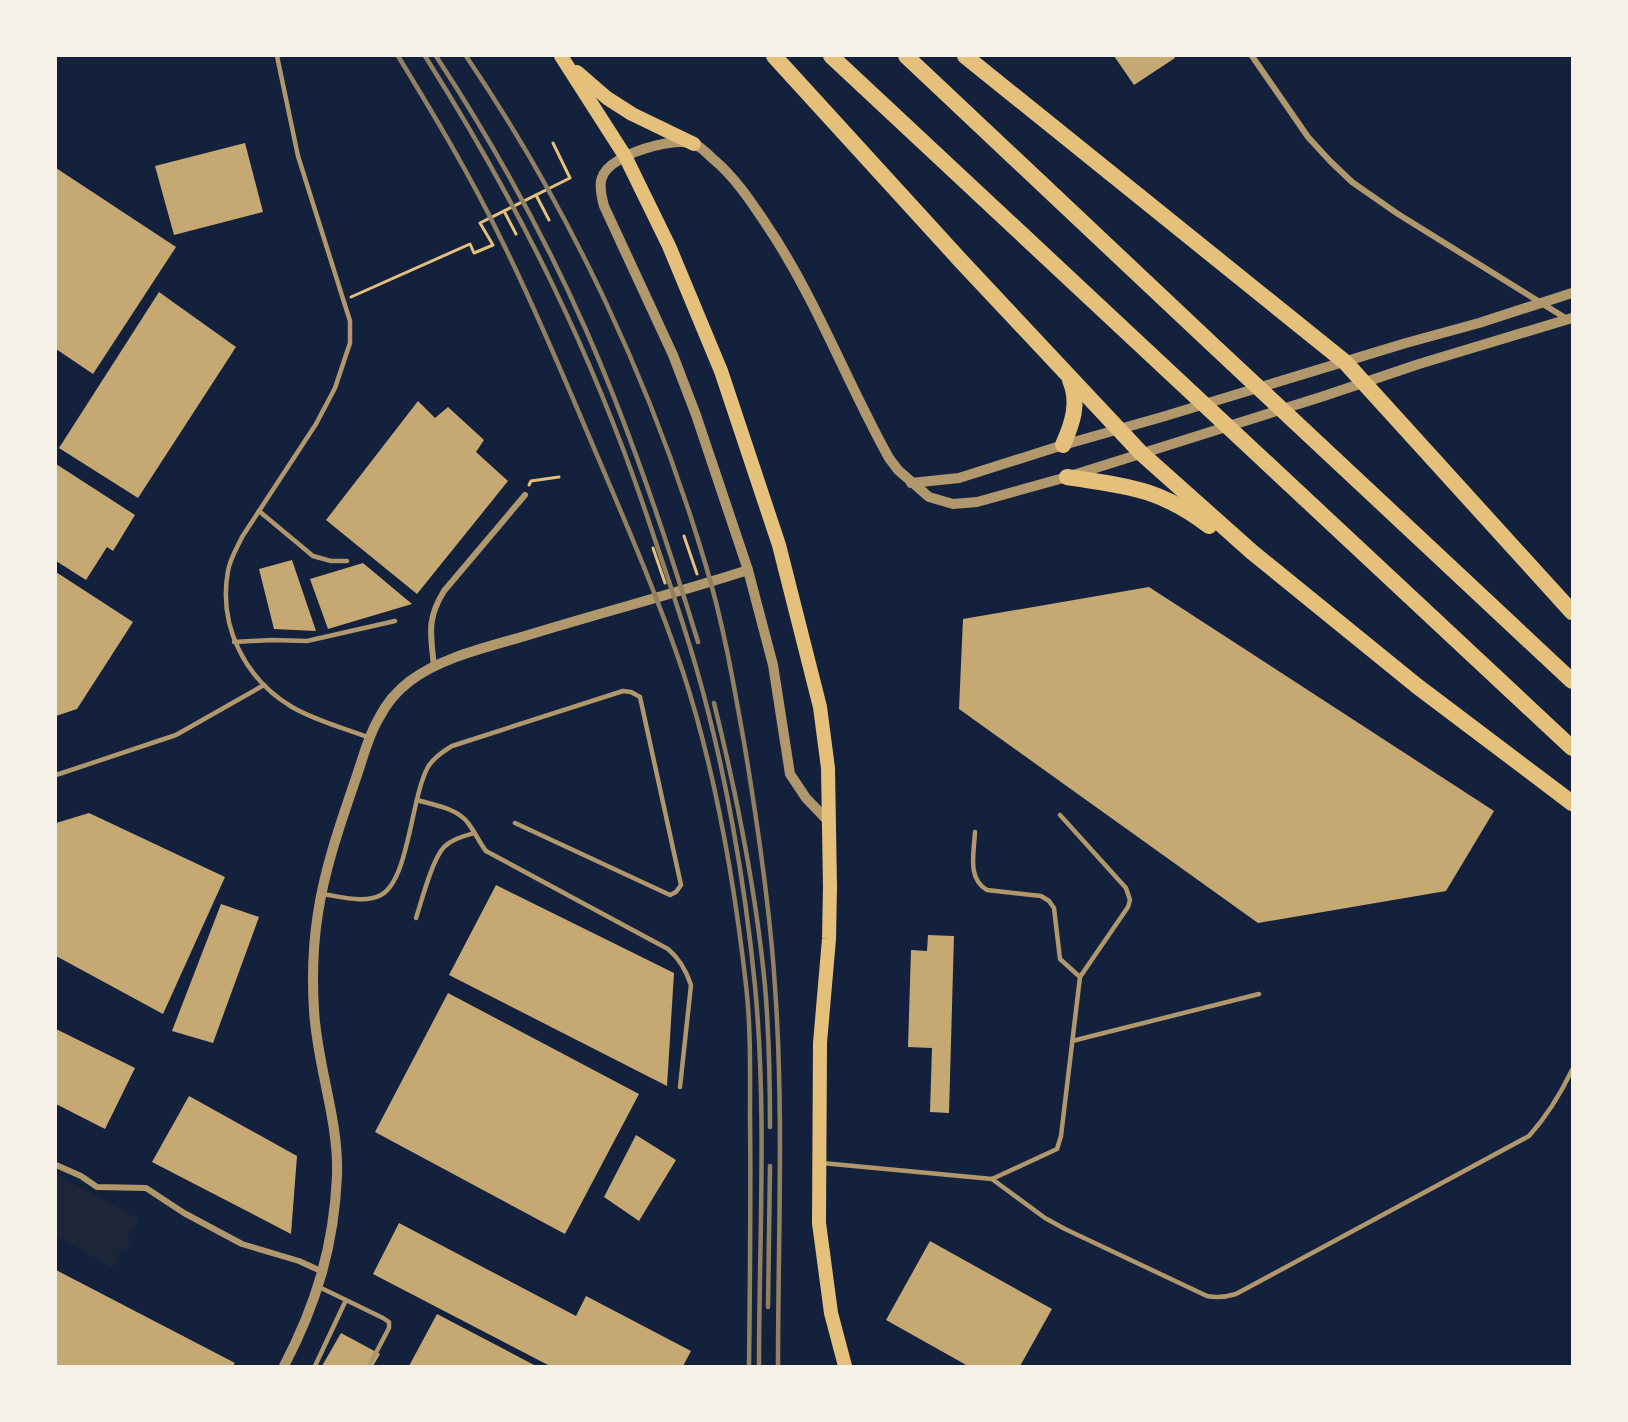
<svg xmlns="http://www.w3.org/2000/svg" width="1628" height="1422" viewBox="0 0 1628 1422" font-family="Poppins,sans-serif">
<rect width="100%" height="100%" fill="#14213d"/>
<polygon fill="#1d2539" points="56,1174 139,1219 127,1237 131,1242 127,1251 121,1251 113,1268 56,1236"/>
<g fill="#c6a872">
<polygon points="1114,56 1173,56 1175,58 1134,85"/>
<polygon points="245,143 263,212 174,235 155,166"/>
<polygon points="56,168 176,247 93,374 56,349"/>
<polygon points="159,292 236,347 138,498 59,448"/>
<polygon points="418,401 435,418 448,407 484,440 476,452 508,481 417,594 326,520"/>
<polygon points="56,464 135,515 113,551 107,547 86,580 56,561"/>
<polygon points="292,560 316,631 274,629 259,569"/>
<polygon points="363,563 412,604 328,629 310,579"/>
<polygon points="56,572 133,622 77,709 56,716"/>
<polygon points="1149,587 1494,811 1446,891 1258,923 959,709 963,619"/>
<polygon points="89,813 225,877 163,1014 56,956 56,823"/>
<polygon points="496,885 674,973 667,1086 449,975"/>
<polygon points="221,904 259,917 213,1043 172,1031"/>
<polygon points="928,935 954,936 949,1113 930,1112 932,1048 908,1047 911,950 927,951"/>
<polygon points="448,993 639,1094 565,1234 375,1132"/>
<polygon points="56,1029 135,1068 105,1129 56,1104"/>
<polygon points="189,1096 297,1156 291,1234 152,1162"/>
<polygon points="636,1135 676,1160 639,1221 604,1197"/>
<polygon points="399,1223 576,1316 586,1296 691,1351 683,1366 550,1366 373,1274"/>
<polygon points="930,1241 1052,1309 1020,1366 968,1366 886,1320"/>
<polygon points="56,1270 235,1363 233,1366 56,1366"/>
<polygon points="437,1314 536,1366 409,1366"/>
<polygon points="341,1333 380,1354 373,1366 322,1366"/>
</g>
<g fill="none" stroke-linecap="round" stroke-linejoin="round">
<g stroke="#e5c07b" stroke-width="3">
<polyline points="536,195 549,220"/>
<polyline points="504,211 516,234"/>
<polyline points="351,297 470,244 474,253 493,245 480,223 570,178 553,143"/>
<polyline points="529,485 531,481 559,477"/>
<polyline points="684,536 697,574"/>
<polyline points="653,548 665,583"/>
</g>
<g stroke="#b1986c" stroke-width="4.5">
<path d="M277,56L298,156L350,321V343L335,388L316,424L242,537C237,548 230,559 228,571C218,626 245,679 292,707C316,721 344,728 370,738"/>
<polyline points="259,511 313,556 331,561 347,561"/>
<polyline points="234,642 272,640 307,641 395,621"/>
<polyline points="56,775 176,735 264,685"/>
<path d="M417,800C434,805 457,808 468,823C475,832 479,842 486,851L668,949C680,959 686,970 691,985L680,1087"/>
<polyline points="1060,815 1126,888 1130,900 1128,907 1080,977"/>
<path d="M321,894C339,896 364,904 381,895C409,880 411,797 428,767C433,758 442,752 452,746L623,691L631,692L640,697L681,885L676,892L670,895L515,823"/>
<path d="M416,918C422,900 432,860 444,847C452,839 464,836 474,833"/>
<polyline points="1072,1041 1259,994"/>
<path d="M822,1163L992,1179L1057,1149L1061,1136L1080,977L1060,959L1054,908L1049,901L1041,896L987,890C967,879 974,853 975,832"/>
<path d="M992,1179L1045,1218L1065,1229L1207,1296C1217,1298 1226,1297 1236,1294L1529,1136C1547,1116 1560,1095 1572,1070"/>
<polyline points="346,1300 383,1318 389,1322 389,1328 369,1366"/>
<polyline points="315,1366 346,1300 319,1287"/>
</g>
<g stroke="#b1986c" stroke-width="6">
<polyline points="1252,56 1308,137 1330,161 1352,182 1398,214 1567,319"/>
<path d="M434,667C431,635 426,620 444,591L525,495"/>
<polyline points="56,1165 81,1176 97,1187 146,1188 184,1213 242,1244 299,1261 323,1272"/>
</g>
<g stroke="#b1986c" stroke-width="10">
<polyline points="911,483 959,478 1063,445 1162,417 1406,343 1479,323 1572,293"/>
<path d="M830,823L806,798L790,774L773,665L748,570L696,415L673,355L604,206C598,184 598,172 619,160C635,150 675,137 694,144C700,146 707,153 712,158C734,176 750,200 766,224C816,298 846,381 889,458L898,470L929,497L953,504L977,502L1067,477L1324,396L1419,364L1572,318"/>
<path d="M284,1366C316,1305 334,1246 337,1176C339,1120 317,1066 314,1010C312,979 313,945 318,913C325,867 341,822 356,778C363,758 368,736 379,718C386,704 398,690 410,681C442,657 488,647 525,636C599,613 674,594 748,570"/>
</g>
<g stroke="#e5c07b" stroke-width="14">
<polyline points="561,56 625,156 669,246 721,371 779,545 820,707 828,768 830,887 829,939 820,1043 819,1223 831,1313 845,1366"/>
<polyline points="577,72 607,98 632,114 694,144"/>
</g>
<g stroke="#e5c07b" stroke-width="16">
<polyline points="774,56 961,261 1141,453 1252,552 1417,686 1572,803"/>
<polyline points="831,56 1572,748"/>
<polyline points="906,56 1215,347 1572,681"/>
<polyline points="965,56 1345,362 1572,612"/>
<path d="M1063,445C1072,424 1080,403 1070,380"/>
<path d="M1067,477C1126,486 1160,488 1209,526"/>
</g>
<g stroke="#918062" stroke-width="4.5">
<path d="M398,56C434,115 470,175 500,237C532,301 560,368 588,434C621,512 656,591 683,672C716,773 734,879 746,985C751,1028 750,1073 750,1117C751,1200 750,1283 749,1366"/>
<path d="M425,56C519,205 593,354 649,522C665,570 682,618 696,667C725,767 745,882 755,986C767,1112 759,1240 759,1366"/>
<path d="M436,56C493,143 544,235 586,330C631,432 666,537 698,642"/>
<path d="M466,56C571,211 653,386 706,566C724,626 734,686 745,748C758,827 770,907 775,987C784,1113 778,1240 778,1366"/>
<path d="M714,703C737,796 756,891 765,986C769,1033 770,1080 770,1127"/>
<polyline points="768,1307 770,1166"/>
</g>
</g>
<rect width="1628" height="1422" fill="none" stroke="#f6f1e7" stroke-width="114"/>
</svg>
